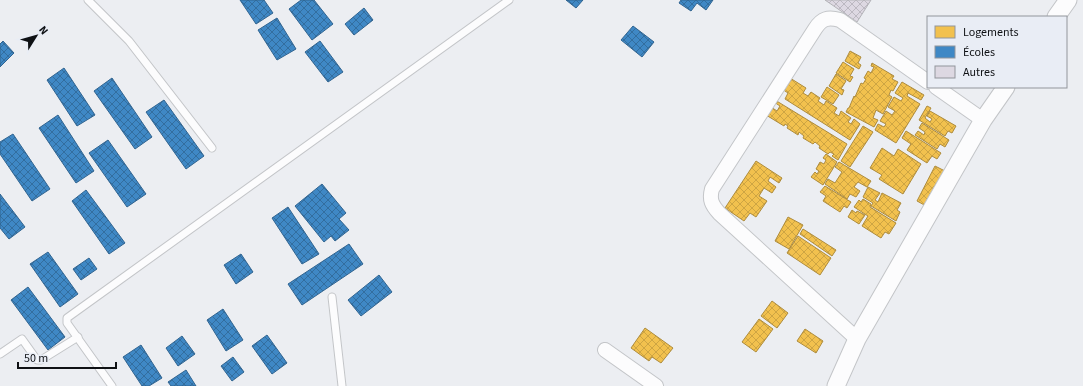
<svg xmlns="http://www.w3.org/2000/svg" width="1083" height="386" viewBox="0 0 1083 386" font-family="'Source Sans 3',sans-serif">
<defs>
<pattern id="homes-cross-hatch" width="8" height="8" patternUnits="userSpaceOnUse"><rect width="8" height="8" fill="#f2c14e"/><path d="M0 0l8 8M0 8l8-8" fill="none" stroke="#cea543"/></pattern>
<pattern id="schools-cross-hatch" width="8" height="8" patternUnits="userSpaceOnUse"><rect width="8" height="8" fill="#3f88c5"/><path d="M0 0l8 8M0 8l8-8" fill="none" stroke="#336e9f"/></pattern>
<pattern id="building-cross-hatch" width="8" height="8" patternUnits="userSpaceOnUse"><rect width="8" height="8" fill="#ddd8e2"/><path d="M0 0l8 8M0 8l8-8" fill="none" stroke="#bcb8c1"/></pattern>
</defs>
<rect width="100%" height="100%" fill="#eceef2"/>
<g fill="url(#homes-cross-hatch)" stroke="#ae8c3d">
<polygon points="850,51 861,57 858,63 861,65 859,69 845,61"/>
<polygon points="843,62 854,69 850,76 853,77 850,82 836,73"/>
<polygon points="872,63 894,76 892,79 898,82 893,91 891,90 889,95 892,97 883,114 876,110 873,118 878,120 874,127 846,112 848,108 849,108 854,96 855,97 861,83 863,84 866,79 864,78 868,71 871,73 874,67 871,66"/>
<polygon points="836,74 846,81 841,89 844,90 842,95 829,86"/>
<polygon points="790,78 806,88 803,93 808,96 811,92 820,98 818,101 824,105 826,101 837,108 834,113 839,116 841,111 851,118 848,122 851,124 854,119 860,124 850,140 785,99 788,93 782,89"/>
<polygon points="902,82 924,95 921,100 908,93 907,96 920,104 896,143 875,130 878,124 884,127 886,124 880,121 886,111 892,115 895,111 888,107 894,97 901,101 903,98 895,93"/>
<polygon points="827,87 839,95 833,104 821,97"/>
<polygon points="775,100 847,144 838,160 832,156 834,154 830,152 828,154 819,148 820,146 815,142 813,144 803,138 804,136 799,132 798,135 787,128 788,126 785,124 784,126 766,115 771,107 777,111 780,106 774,102"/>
<polygon points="927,106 931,108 925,118 930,122 932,119 927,116 930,111 956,126 952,133 948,131 945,136 919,120"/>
<polygon points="922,123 949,140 945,147 940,144 937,149 915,135 918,131 924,135 925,132 919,128"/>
<polygon points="863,126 873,132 850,167 841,161"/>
<polygon points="906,131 941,153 937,159 932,156 927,163 907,150 911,144 902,138"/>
<polygon points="882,148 894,156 898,149 921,164 903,194 879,179 882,175 870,168"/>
<polygon points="826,154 837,162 823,185 811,177 815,172 817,174 819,171 816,169 820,162 824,164 826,160 823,158"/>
<polygon points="756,161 782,178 779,183 770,177 768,181 776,187 772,193 764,188 759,196 767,201 756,217 750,213 744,221 725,208"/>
<polygon points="839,162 871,181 867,187 858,182 854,187 860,191 856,197 850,194 847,199 825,184 828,179 835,183 842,172 835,167"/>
<polygon points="935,166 947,172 928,207 917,201"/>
<polygon points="825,186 851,202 847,208 844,206 840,212 823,201 826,196 820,192"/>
<polygon points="868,187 880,193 875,200 878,202 882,193 901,203 897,210 900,212 896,221 871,206 873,203 863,197"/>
<polygon points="863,199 871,204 870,207 896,223 889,234 885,232 881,238 862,226 868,216 854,207 859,200 861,202"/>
<polygon points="852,210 856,213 857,211 865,215 859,224 848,217"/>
<polygon points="788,217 803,225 789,249 775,241"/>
<polygon points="803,229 836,250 832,256 800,234"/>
<polygon points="798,236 831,258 820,275 787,253"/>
<polygon points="772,301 788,313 777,328 761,316"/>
<polygon points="759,319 773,329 756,352 742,342"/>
<polygon points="645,328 673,348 661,363 652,357 649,361 631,348"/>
<polygon points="805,329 823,341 816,353 797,341"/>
</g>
<g fill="url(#schools-cross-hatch)" stroke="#316490">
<polygon points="240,0 264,0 273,13 256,24"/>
<polygon points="301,0 314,0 333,24 312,40 289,9"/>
<polygon points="566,0 583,0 576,8"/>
<polygon points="681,0 713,0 706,10 697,3 691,11 679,3"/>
<polygon points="364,8 373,20 354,35 345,24"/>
<polygon points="277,18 296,49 277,60 258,30"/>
<polygon points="633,26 654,42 642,57 621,40"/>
<polygon points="3,41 14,53 0,67 0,44"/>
<polygon points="320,41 343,72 328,82 305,52"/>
<polygon points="64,68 95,115 77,126 47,80"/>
<polygon points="112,78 152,137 135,149 94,91"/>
<polygon points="164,100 204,156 186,169 146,112"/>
<polygon points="58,115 94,171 76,183 39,128"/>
<polygon points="13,134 50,189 32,201 0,154 0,142"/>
<polygon points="108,140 146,194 127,207 89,153"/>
<polygon points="322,184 346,213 339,219 349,230 335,241 331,236 324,242 295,206"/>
<polygon points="86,190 125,243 109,254 72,201"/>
<polygon points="0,194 25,227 9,239 0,228"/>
<polygon points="288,207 319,254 302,264 272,218"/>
<polygon points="349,244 363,264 302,305 288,284"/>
<polygon points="48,252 78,294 60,307 30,264"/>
<polygon points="241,254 253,272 236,284 224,265"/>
<polygon points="89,258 97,269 81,280 73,269"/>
<polygon points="379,275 392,292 361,316 348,300"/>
<polygon points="28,287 65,337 48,350 11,300"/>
<polygon points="223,309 243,340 226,351 207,320"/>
<polygon points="267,335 287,363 272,374 252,346"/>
<polygon points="182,336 195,354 178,366 166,348"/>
<polygon points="141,345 162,378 149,386 142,386 123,357"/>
<polygon points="233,357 244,372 232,381 221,366"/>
<polygon points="186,370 196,386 171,386 168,382"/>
</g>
<polygon fill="url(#building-cross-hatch)" stroke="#b3b3b7" points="825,0 871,0 857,22"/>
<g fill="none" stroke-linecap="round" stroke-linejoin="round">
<defs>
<g id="service">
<polyline points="88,0 129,41 212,148"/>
<polyline points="332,297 342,386"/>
<polyline points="0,354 22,339 37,360 41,360 78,337"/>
<polyline points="112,386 67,323 67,318 509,0"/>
</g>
<g id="minor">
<polyline points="936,87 983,120"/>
<path d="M857,339L719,213C712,205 709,200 712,189L815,29C822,18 828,17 840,20L928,82"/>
<polyline points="605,350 656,386"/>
</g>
<g id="tertiary">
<polyline points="1056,17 1068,0"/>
<polyline points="836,386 857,339 983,120 1006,87"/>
</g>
</defs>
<use href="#service" stroke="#c3c5c8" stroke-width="9"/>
<use href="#minor" stroke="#c3c5c8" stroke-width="16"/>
<use href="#tertiary" stroke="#c3c5c8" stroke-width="19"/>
<use href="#service" stroke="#fcfcfd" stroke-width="7"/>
<use href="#minor" stroke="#fcfcfd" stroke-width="14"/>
<use href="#tertiary" stroke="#fcfcfd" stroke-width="17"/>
</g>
<rect x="927" y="16" width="140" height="72" fill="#e9edf5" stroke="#92959b"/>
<rect x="935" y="26" width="20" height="12" fill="#f2c14e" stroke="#92959b"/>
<text x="963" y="36" font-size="12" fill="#0f1114">Logements</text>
<rect x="935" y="46" width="20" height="12" fill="#3f88c5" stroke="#92959b"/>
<text x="963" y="56" font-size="12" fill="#0f1114">Écoles</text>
<rect x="935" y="66" width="20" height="12" fill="#ddd8e2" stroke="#92959b"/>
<text x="963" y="76" font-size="12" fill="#0f1114">Autres</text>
<g transform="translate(36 36) rotate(53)" stroke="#e9edf5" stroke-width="3" paint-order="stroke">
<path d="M0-3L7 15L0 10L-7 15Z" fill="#0f1114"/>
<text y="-6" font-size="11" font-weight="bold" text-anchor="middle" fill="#0f1114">N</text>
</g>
<path d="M18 362v6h98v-6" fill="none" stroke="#0f1114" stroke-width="2"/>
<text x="24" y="362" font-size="12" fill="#0f1114" stroke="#e9edf5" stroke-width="3" paint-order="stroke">50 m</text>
</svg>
